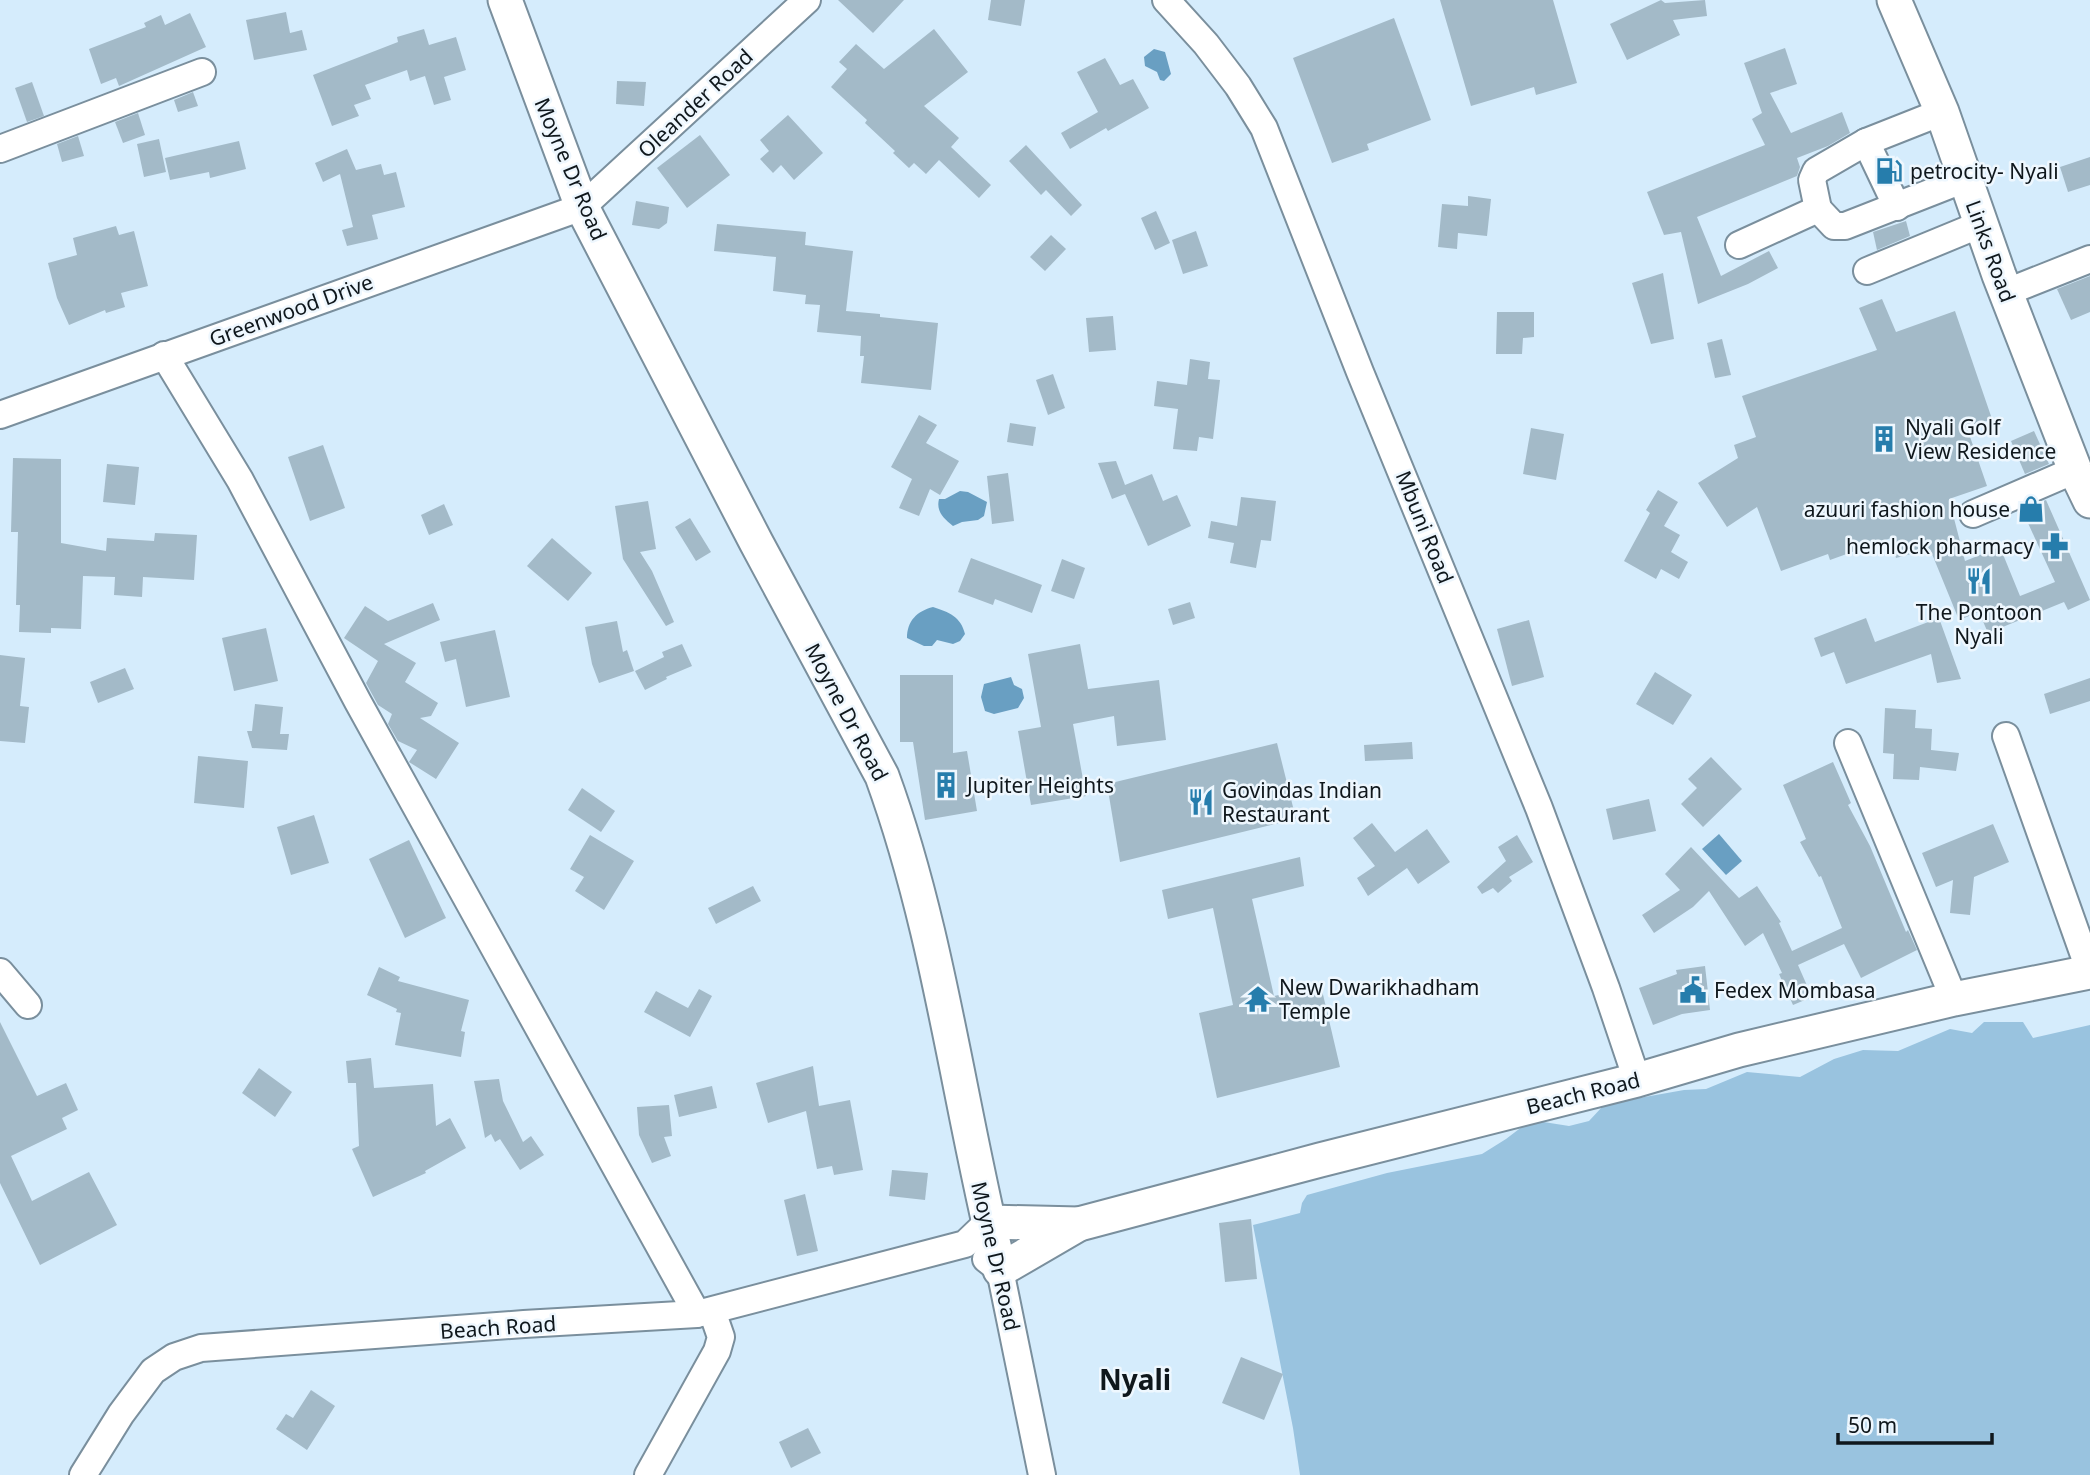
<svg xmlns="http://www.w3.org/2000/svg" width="2090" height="1475" viewBox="0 0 2090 1475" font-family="'Noto Sans',sans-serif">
<rect width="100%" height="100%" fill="#d5ecfc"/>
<polygon fill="#99c3df" points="1984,1022 2023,1022 2033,1038 2090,1025 2090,1475 1300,1475 1293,1428 1253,1225 1300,1213 1302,1203 1307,1195 1387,1173 1482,1154 1506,1139 1531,1120 1569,1126 1589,1121 1603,1106 1639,1098 1684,1090 1706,1089 1747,1072 1800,1077 1834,1059 1863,1050 1898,1051 1950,1029 1972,1033"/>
<g fill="#699fc2">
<polygon points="1154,49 1165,52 1171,74 1164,81 1160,80 1157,72 1145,66 1144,57"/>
<path d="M960,491L968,492L987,502L984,516L978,520L962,522L953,526C943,518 936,511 939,499H945Z"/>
<path d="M933,607C949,612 961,617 965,634L960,641L953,644L937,640L932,646H924L907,638C907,621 917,611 933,607Z"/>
<polygon points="1011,677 1014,685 1022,689 1024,698 1018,708 994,714 985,711 981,697 984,684"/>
<polygon points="1719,834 1742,861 1726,875 1702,849"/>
</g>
<g fill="#a3bac8">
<polygon points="838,0 904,0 873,33"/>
<polygon points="991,0 1025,0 1021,26 988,20"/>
<polygon points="1440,0 1553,0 1577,83 1536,95 1534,87 1471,106"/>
<polygon points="1661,0 1665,3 1705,0 1707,16 1673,20 1680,35 1627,60 1610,24"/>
<polygon points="286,12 290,33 302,30 307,50 254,60 246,20"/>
<polygon points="190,13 206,47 119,86 116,78 101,84 89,49 146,27 144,23 161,15 165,25"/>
<polygon points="1394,18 1431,120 1367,144 1369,150 1332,163 1293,58"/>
<polygon points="424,29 429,45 456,37 466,70 444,77 451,100 434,105 425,76 410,81 407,70 365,85 371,99 354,105 359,116 332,126 313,75 398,42 397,37"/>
<polygon points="934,29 968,72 924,106 959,138 951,147 991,185 979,198 939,160 926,174 914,163 909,168 893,153 895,151 865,123 867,120 831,87 847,69 839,62 856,44 884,69"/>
<polygon points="1785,48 1797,84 1770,93 1791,133 1842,112 1850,133 1828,146 1797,158 1800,167 1797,176 1697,217 1721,276 1769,251 1778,268 1748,284 1698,304 1681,232 1664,235 1647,192 1765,145 1752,119 1762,113 1744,63"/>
<polygon points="1105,58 1120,85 1133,79 1149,108 1108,131 1106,128 1070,149 1061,133 1098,112 1077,72"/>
<polygon points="617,81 646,82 644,106 616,104"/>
<polygon points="32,82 44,116 27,122 15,88"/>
<polygon points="193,92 198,106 178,112 174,100"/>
<polygon points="138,113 145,135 123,143 115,122"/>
<polygon points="788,115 823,153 794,180 781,165 773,173 760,159 769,151 760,140"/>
<polygon points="700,135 730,175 687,208 657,168"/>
<polygon points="78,136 84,156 62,162 57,144"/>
<polygon points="159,139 166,172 144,177 137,144"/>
<polygon points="239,141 246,169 210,178 209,172 170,180 165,158"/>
<polygon points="1026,145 1082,205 1071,216 1046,190 1041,195 1009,161"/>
<polygon points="347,149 356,170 381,164 384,175 396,172 405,207 372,215 378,239 347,246 342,230 353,227 340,174 323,182 315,163"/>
<polygon points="2090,157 2090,185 2068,192 2060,167"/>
<polygon points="1468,196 1491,199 1487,236 1458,233 1457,249 1438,247 1442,204 1468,206"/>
<polygon points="636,201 669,207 667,223 659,229 632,225"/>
<polygon points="1156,211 1170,243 1155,250 1141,218"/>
<polygon points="1906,221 1910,236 1877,250 1873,232"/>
<polygon points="717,224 806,232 805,245 853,251 846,311 880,314 880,317 938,323 931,390 861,383 864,356 860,356 861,336 817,332 820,305 805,304 806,295 773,291 776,257 714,251"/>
<polygon points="116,226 119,235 134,231 148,286 121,293 125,307 106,313 105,310 69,325 57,298 48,263 77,255 73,238"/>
<polygon points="1196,231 1208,266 1183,274 1172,240"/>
<polygon points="1051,235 1066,249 1045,271 1030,257"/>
<polygon points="1663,273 1674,339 1651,344 1632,283"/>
<polygon points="2090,276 2090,312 2071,320 2057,289"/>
<polygon points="1882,299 1896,332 1955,311 1992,419 1967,428 1987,486 1949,499 1965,561 2000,547 2020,596 2055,582 2022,510 2046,500 2090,600 2068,610 2064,602 1988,633 1979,612 1959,620 1930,549 1896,558 1891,538 1830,560 1828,554 1781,571 1757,507 1727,527 1698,483 1738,458 1734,445 1756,437 1742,396 1877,350 1859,308"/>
<polygon points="1497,312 1534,312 1534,337 1523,338 1522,354 1496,354"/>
<polygon points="1113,316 1116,350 1089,352 1086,318"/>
<polygon points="1722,339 1731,375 1715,378 1707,343"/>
<polygon points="1190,359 1210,362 1208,379 1220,380 1213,439 1199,437 1197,451 1173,449 1178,409 1154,406 1157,381 1187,385"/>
<polygon points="1053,374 1065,408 1048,415 1036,380"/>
<polygon points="919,415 937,425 926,443 959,461 940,495 930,489 919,516 899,508 912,479 891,467"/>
<polygon points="1010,423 1036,427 1033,446 1007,442"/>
<polygon points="1531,428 1564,434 1556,480 1523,474"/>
<polygon points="2034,431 2049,464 2025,474 2011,441"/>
<polygon points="323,445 345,508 310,521 288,457"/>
<polygon points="13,458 61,459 61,543 106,551 107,538 154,541 155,533 197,535 194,580 143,577 142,597 114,595 115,577 83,576 81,629 51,628 51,633 19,632 20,605 16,605 18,532 11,532"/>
<polygon points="1116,461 1125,485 1152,474 1163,501 1177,495 1191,526 1148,546 1125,494 1112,499 1098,463"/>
<polygon points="107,464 139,467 135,505 103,502"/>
<polygon points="1008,473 1014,521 992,524 987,476"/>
<polygon points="1658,490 1678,502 1664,526 1680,535 1671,552 1688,562 1679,579 1661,569 1656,579 1624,561 1650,513 1646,510"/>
<polygon points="1241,497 1276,501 1271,541 1261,540 1256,568 1230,563 1234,543 1208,538 1211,521 1237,526"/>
<polygon points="648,501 656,549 640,552 652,571 674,622 666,626 623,559 615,506"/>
<polygon points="444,504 453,525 429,535 421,515"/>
<polygon points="690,518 711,552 696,561 675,527"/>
<polygon points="552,538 592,573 568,601 527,566"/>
<polygon points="971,558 1042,585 1032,613 995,599 993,605 958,592"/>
<polygon points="1062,559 1085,568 1074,599 1051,591"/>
<polygon points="1190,602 1195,618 1173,625 1168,609"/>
<polygon points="433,603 440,620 384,644 416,663 405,682 438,703 431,716 420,718 459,743 436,779 409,762 417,750 398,741 388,724 392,714 378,705 366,683 378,661 344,638 365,606 388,621"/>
<polygon points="1866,618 1875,642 1939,618 1961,679 1937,683 1931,654 1846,684 1834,652 1821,657 1814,638"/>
<polygon points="1529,620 1544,677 1512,686 1497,629"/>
<polygon points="617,621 623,652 627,650 634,671 599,683 592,664 585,627"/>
<polygon points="266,628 278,681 234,691 222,638"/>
<polygon points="495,630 510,697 466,707 456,659 445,662 440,642"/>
<polygon points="682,644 692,666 666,677 667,679 645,690 635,671 664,657 662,652"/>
<polygon points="1080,644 1088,689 1159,680 1166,740 1117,746 1114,716 1073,724 1086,796 1031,805 1018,731 1041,727 1028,654"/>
<polygon points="0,655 25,658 20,706 29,707 25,743 0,741"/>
<polygon points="125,668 134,689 98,703 90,682"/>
<polygon points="1655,672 1692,695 1673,725 1636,704"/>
<polygon points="900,675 953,675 953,753 967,751 977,811 925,820 913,742 900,742"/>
<polygon points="2090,678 2090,701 2050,714 2044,694"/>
<polygon points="255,704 283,707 280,734 289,734 287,750 252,748 247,731 252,731"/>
<polygon points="1885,708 1916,710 1915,728 1932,729 1931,750 1959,753 1956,771 1920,767 1919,780 1893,779 1894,754 1883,753"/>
<polygon points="1412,742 1413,759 1365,761 1364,745"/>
<polygon points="1277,743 1296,819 1120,862 1107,784"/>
<polygon points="198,756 248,761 244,808 194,803"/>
<polygon points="1711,757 1742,789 1703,827 1681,804 1697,788 1688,779"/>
<polygon points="1833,762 1851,803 1848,805 1870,846 1906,932 1908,930 1917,950 1861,978 1844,944 1798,965 1812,997 1793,1005 1779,974 1782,973 1763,933 1745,946 1709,891 1693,907 1654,933 1642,915 1680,890 1665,874 1691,847 1739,898 1757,886 1781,922 1779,923 1792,951 1842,928 1821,876 1819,877 1800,842 1806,839 1783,785"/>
<polygon points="582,788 615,811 601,832 568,810"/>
<polygon points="1649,799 1656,831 1613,840 1606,809"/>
<polygon points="314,815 329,863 291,875 277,827"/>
<polygon points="1372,823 1395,852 1427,829 1450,862 1418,884 1407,868 1368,896 1357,878 1375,866 1353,838"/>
<polygon points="1993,824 2009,862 1974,877 1970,915 1950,913 1953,880 1936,887 1922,853"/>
<polygon points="590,835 634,861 604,910 575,891 584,877 570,869"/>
<polygon points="1517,835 1533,862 1509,877 1512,881 1498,893 1493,888 1482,894 1477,887 1506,861 1498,847"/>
<polygon points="409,840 446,918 405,938 369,859"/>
<polygon points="1300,857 1304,886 1252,899 1274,996 1321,986 1340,1067 1217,1098 1199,1013 1233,1005 1213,908 1168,919 1162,890"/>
<polygon points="753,886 761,901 716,924 708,908"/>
<polygon points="1705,966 1710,1010 1682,1014 1653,1025 1639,988 1677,974 1676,970"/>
<polygon points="379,967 400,977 398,981 469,1000 461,1031 465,1032 461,1057 395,1045 401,1013 396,1012 397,1009 367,995"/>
<polygon points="699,989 712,996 690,1037 644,1012 656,991 688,1008"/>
<polygon points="0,1022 37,1096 66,1083 78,1110 62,1118 67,1129 11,1156 32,1201 89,1172 117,1225 40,1265 0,1183"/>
<polygon points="371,1058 374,1088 433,1084 436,1126 450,1118 466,1148 425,1171 426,1173 373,1197 352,1149 359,1146 356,1083 348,1083 346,1061"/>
<polygon points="813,1066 819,1106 850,1100 863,1170 834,1175 832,1166 817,1169 806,1111 768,1123 756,1083"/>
<polygon points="259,1068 292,1092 275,1117 242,1093"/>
<polygon points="499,1079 503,1101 523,1142 531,1136 544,1155 520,1170 500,1139 495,1142 491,1134 485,1138 474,1081"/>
<polygon points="712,1086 717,1108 679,1117 674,1095"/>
<polygon points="669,1105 672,1136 664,1137 671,1156 652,1163 639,1135 637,1107"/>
<polygon points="892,1170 928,1173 925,1200 889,1196"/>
<polygon points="805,1194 818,1251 797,1256 784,1200"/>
<polygon points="1251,1219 1257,1279 1225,1282 1219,1223"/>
<polygon points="1241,1357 1283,1374 1264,1420 1222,1403"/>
<polygon points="311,1390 335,1406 307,1450 276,1429 286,1414 293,1418"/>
<polygon points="808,1428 821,1453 791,1468 779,1442"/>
</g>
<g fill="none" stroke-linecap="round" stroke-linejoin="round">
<defs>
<g id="minor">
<polyline points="1166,0 1206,44 1238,86 1264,128 1360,372 1539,808 1606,988 1637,1080"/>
<polyline points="0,149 202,72"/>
<polyline points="1897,207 1866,142 1942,112"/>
<polyline points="1818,209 1812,180 1816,171 1866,142"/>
<polyline points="1739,245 1818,209 1834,226 1845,226 1965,179"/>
<polyline points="1867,271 1981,224"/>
<polyline points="2007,292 2090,259"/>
<polyline points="164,355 240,480 358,702 697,1314"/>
<polyline points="0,415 582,207 807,0"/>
<polyline points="1973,514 2075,470"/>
<polyline points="2006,736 2090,972"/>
<polyline points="1848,743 1954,999"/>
<polyline points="0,972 28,1005"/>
<polyline points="986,1259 1000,1270 1042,1475"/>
<polyline points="83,1475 121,1414 153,1371 174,1357 201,1348 524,1324 697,1314 965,1244 988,1222"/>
<polyline points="648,1475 717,1351 721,1337 712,1311"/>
</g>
<g id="major">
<path d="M505,0L582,207L756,542L882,776C940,935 959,1106 1000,1270L1079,1224L1320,1160L1637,1080L1739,1050L1954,999L2090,972"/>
<polyline points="1894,0 1942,112 1999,275 2075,470 2090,501"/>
<polyline points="988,1222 1079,1224"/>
</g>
</defs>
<use href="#minor" stroke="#7a8f9d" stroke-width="30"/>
<use href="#major" stroke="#7a8f9d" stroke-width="37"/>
<use href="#minor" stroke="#fff" stroke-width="26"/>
<use href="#major" stroke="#fff" stroke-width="33"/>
</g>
<defs>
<symbol id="fuel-bare" viewBox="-9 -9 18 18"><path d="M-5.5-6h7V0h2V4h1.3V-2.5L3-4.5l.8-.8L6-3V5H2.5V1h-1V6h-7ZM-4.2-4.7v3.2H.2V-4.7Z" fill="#267dac" stroke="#eef7fe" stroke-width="2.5" paint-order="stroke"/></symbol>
<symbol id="building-bare" viewBox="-9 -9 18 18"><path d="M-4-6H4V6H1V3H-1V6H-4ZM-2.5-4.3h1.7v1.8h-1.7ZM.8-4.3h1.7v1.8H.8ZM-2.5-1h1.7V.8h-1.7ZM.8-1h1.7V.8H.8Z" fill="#267dac" stroke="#eef7fe" stroke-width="2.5" paint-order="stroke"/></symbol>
<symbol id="shop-bare" viewBox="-9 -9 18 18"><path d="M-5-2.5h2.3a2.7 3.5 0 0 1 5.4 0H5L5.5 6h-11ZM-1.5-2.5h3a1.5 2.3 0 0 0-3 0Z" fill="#267dac" stroke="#eef7fe" stroke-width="2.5" paint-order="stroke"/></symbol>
<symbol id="pharmacy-bare" viewBox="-9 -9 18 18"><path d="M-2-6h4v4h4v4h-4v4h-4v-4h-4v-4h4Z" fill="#267dac" stroke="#eef7fe" stroke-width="2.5" paint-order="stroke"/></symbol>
<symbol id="restaurant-bare" viewBox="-9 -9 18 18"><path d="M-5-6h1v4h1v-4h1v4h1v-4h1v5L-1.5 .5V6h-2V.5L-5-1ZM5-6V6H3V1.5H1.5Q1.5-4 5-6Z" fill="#267dac" stroke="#eef7fe" stroke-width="2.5" paint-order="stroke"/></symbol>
<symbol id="civic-bare" viewBox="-9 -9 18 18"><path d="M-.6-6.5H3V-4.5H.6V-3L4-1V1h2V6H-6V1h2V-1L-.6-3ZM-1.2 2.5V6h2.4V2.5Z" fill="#267dac" stroke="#eef7fe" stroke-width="2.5" paint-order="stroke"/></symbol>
<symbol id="temple-bare" viewBox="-9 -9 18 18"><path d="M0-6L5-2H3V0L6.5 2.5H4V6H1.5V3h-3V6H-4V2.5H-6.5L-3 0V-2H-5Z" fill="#267dac" stroke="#eef7fe" stroke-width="2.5" paint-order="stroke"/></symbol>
</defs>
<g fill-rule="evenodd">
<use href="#fuel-bare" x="1870" y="152" width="38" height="38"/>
<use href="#building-bare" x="1865" y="420" width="38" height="38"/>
<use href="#shop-bare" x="2012" y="490" width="38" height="38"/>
<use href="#pharmacy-bare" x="2036" y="527" width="38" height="38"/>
<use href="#restaurant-bare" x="1960" y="562" width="38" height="38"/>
<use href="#building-bare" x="927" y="766" width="38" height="38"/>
<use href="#restaurant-bare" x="1182" y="783" width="38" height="38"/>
<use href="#civic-bare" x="1674" y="971" width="38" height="38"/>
<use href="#temple-bare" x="1239" y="980" width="38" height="38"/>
</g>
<g text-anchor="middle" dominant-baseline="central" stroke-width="5" stroke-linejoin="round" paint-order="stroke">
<g font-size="21" fill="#0f171c" stroke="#eef7fe">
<text transform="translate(695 103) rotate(-43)">Oleander Road</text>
<text transform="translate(571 169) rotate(67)">Moyne Dr Road</text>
<text transform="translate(1991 251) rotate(70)">Links Road</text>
<text transform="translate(291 310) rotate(-20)">Greenwood Drive</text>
<text transform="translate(1425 527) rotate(68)">Mbuni Road</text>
<text transform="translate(847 712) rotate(62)">Moyne Dr Road</text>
<text transform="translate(1583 1093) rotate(-14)">Beach Road</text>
<text transform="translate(996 1256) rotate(77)">Moyne Dr Road</text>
<text transform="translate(498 1327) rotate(-4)">Beach Road</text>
</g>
<g font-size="21" fill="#0f171c" stroke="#eef7fe" text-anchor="start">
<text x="1910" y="171">petrocity- Nyali</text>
<text x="1905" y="427">Nyali Golf<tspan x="1905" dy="24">View Residence</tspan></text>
<text x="2010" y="509" text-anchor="end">azuuri fashion house</text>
<text x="2034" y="546" text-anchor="end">hemlock pharmacy</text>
<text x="1979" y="612" text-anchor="middle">The Pontoon<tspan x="1979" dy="24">Nyali</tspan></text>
<text x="967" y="785">Jupiter Heights</text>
<text x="1222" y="790">Govindas Indian<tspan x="1222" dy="24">Restaurant</tspan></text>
<text x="1279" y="987">New Dwarikhadham<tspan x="1279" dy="24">Temple</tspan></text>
<text x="1714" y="990">Fedex Mombasa</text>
</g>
<g font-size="28" font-weight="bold" fill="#0f171c" stroke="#eef7fe">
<text x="1135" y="1379">Nyali</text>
</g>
</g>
<path d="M1838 1433v10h154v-10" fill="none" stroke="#0f171c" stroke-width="3.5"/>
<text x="1848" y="1433" font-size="21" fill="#0f171c" stroke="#eef7fe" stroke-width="5" paint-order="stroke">50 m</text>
</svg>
